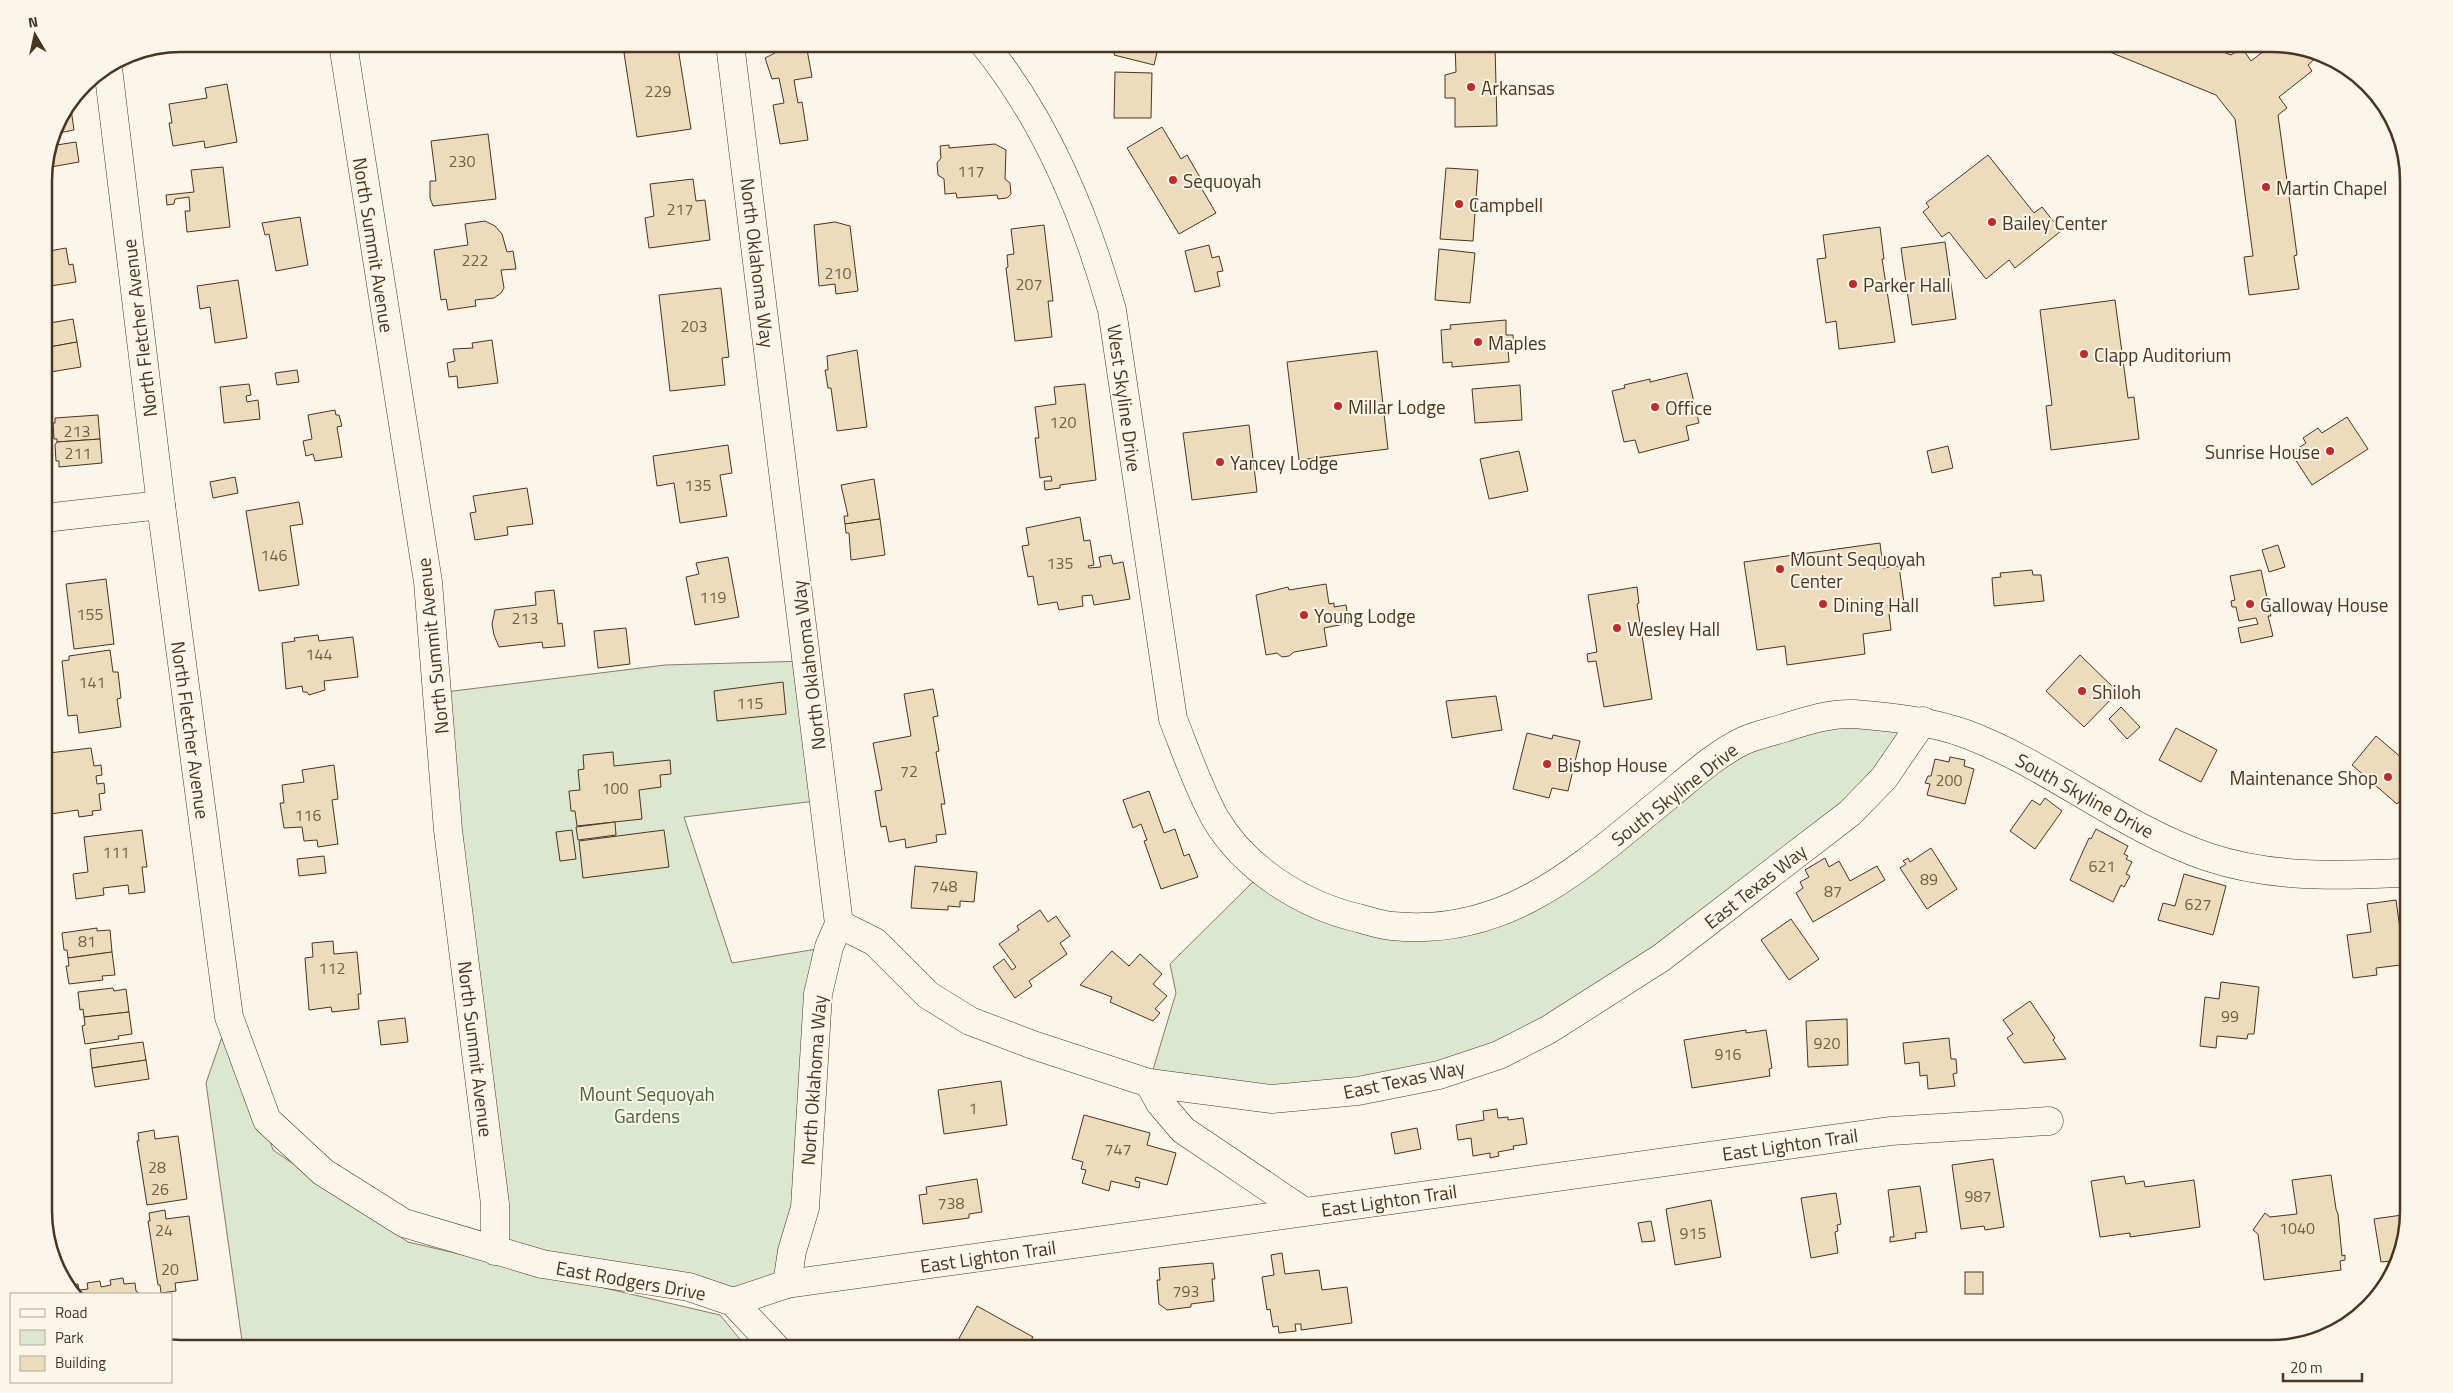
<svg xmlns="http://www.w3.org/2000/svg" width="2453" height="1393" viewBox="0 0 2453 1393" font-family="'Titillium Web',sans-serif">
<rect width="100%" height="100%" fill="#fbf6e9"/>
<g fill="#dce7d0" stroke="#887966">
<polygon points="808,661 824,800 684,817 732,963 829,947 787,1284 733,1302 495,1251 437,693 665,665"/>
<polygon points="1812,719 1923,721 1879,783 1548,1030 1358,1091 1149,1083 1176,993 1170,964 1264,871 1337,913 1491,916 1698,771"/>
<polygon points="229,1017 273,1150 408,1242 720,1315 748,1349 238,1349 243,1348 206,1083"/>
</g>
<g fill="#ecdcbc" stroke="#4a3520">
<polygon points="773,44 806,44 812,77 794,80 798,103 802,102 808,140 780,144 773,105 784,103 779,78 772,79 765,58 775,53"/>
<polygon points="1117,44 1159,44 1154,65 1114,55"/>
<polygon points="1495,44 1497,126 1455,127 1455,98 1445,98 1445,75 1456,72 1455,45"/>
<polygon points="2064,44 2089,44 2086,52"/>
<polygon points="2090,44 2203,44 2231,55 2242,48 2251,61 2273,44 2318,56 2308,65 2312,71 2279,97 2287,108 2278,115 2297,255 2294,256 2299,289 2249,295 2244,257 2253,256 2235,119 2216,95"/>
<polygon points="651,48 652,52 678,48 691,129 637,137 624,53"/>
<polygon points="1115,72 1152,73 1151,118 1114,118"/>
<polygon points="227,84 237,142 205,148 204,141 173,146 169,123 172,123 169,104 207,98 205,88"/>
<polygon points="71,109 74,130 53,134 67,110"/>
<polygon points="1162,127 1181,159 1187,155 1201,179 1197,181 1216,213 1179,234 1127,148"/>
<polygon points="488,134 496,199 433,206 430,198 430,181 436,181 431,141"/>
<polygon points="76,142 79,162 45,168 50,146"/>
<polygon points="995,144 1006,150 1005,179 1010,183 1011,194 1007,198 998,199 997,195 957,198 956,193 945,194 944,179 938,175 937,163 941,158 940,146 949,145 949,148"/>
<polygon points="1988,155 2034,213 2042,207 2061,231 2015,268 2009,260 1986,279 1949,232 1942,237 1923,212 1929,207 1926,203"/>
<polygon points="223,167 230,227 187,232 185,211 190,211 189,197 175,199 174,204 167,205 166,195 194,192 191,170"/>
<polygon points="1446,168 1478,170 1473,241 1440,239"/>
<polygon points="693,179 696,201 705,200 710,240 649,248 645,218 654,216 650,184"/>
<polygon points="300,217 308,265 276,271 269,234 265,235 262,223"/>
<polygon points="485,221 495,226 502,234 507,252 513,251 516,269 501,270 504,288 501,293 494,298 475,300 476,306 448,310 446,299 441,300 434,250 468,245 465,224"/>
<polygon points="835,222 850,226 858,291 836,294 835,284 819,286 814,225"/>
<polygon points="1044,225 1053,301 1048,301 1052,337 1015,341 1006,268 1008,267 1007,255 1014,254 1011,229"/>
<polygon points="1880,227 1884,259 1882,259 1895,342 1839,349 1836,321 1826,323 1817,259 1826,258 1823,235"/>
<polygon points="1945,242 1956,319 1912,325 1901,248"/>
<polygon points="1209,245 1212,258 1219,256 1223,271 1217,272 1220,286 1195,292 1185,251"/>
<polygon points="66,248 69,265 73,264 76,282 44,287 44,252"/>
<polygon points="1439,249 1475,253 1470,303 1435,300"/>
<polygon points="238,280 247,338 215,343 210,307 200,309 197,286"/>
<polygon points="721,288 729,357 722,358 725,385 670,391 659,295"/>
<polygon points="2115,300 2128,398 2134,397 2139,439 2051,450 2046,406 2052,405 2040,310"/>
<polygon points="73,319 77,342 44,348 44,324"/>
<polygon points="1506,320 1506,335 1513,335 1514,348 1508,349 1509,362 1452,367 1452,362 1443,363 1441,330 1451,329 1450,325"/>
<polygon points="492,340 498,383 458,388 457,376 449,377 447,363 455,361 453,349 473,348 472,343"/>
<polygon points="77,342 81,367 44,373 44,348"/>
<polygon points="857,350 867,427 837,431 831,388 828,388 825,370 828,370 827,356"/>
<polygon points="1377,351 1388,449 1299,460 1287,362"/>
<polygon points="297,370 299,382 277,385 275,373"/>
<polygon points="1687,373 1699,423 1686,426 1689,440 1639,453 1635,440 1624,442 1612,391 1625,388 1624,385 1650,379 1650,382"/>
<polygon points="249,384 251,395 246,396 247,402 258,400 260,419 224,423 220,387"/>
<polygon points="1085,384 1096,480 1060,485 1060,488 1045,490 1044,481 1052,481 1051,476 1040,478 1035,438 1039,438 1035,407 1056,404 1054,387"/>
<polygon points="1520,385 1522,420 1475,423 1472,389"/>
<polygon points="335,410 336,415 339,415 342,426 337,427 342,457 315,461 313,454 306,456 303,441 312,439 308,415"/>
<polygon points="98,415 100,439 57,442 57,439 54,439 53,423 55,423 55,418"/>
<polygon points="2347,417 2368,449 2312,485 2291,453 2306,443 2303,438 2318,428 2322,433"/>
<polygon points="1249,425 1257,492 1192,500 1183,433"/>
<polygon points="100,439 102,463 59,467 59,461 56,461 55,445 57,442"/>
<polygon points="728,445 732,473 720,475 727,516 680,523 674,483 657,486 653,456"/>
<polygon points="1948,446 1953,468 1932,473 1927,451"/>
<polygon points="1519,451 1528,491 1489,499 1480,459"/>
<polygon points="235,477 238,493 213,498 210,482"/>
<polygon points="874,479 880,519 845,524 844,516 848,516 841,485"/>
<polygon points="527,488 533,524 507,527 508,535 475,540 470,513 476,512 473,496"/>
<polygon points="299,502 303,524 290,526 299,585 259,591 246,511"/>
<polygon points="1080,517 1084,541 1090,540 1094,565 1088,566 1089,568 1101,567 1099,557 1111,555 1113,564 1123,562 1130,599 1094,605 1092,595 1082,596 1083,606 1059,610 1057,602 1038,605 1033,576 1028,577 1022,546 1029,545 1026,528"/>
<polygon points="880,519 885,555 851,560 849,533 846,533 845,524"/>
<polygon points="1880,543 1883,568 1899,566 1904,603 1888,605 1891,630 1863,634 1865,654 1787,665 1785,646 1757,650 1744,562"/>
<polygon points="2278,545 2285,567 2269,572 2262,550"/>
<polygon points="728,557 739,617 695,625 686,577 699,574 696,563"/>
<polygon points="2032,570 2033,575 2041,575 2044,601 1994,606 1992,578 2001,577 2000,573"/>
<polygon points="2261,570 2271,616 2268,616 2273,636 2241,643 2238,628 2258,624 2256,618 2239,621 2236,607 2232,607 2231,601 2235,600 2230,576"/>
<polygon points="106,579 114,644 74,649 66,584"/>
<polygon points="1326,584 1329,604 1334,603 1334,607 1346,605 1349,623 1324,628 1327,646 1294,652 1289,656 1282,657 1277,653 1266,655 1256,595 1288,587 1289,590"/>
<polygon points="1637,587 1639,603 1637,604 1652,699 1604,707 1596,661 1588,662 1587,654 1597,652 1588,595"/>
<polygon points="554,590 558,624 562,623 565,646 543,648 542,642 499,647 494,635 492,624 495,610 536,605 535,592"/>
<polygon points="626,628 630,664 598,668 594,631"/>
<polygon points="318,635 319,641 353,637 358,677 324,681 325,690 309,695 307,692 303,692 302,686 286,689 282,643 295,641 294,638"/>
<polygon points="110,650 113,672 118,672 121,698 117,699 121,727 79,733 77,715 68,716 62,661 69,660 69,656"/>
<polygon points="2080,655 2118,692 2084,727 2046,691"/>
<polygon points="783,682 786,714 717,721 714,691"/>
<polygon points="933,689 938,716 933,717 939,751 936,752 945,804 941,804 946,834 936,835 937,842 906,848 905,839 889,842 886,826 881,827 875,791 882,790 873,743 911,736 904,694"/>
<polygon points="1496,696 1502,730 1452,738 1446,701"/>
<polygon points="2121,707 2140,727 2127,739 2109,719"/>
<polygon points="2176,728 2217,750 2201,782 2159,760"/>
<polygon points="1527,733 1552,739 1553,735 1580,741 1568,791 1552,788 1549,798 1513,789"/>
<polygon points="2376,736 2409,764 2409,790 2397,804 2352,765"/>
<polygon points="91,748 94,766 101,765 102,775 96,776 97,784 104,783 105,793 99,794 101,810 92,811 93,815 79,817 78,810 44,815 44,774 52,773 49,753"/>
<polygon points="613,752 614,766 670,760 671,774 660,775 661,787 639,790 642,819 577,826 575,811 571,811 569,791 580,790 578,770 584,769 583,755"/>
<polygon points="1950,757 1965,760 1964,766 1974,769 1965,804 1927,795 1930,784 1925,783 1928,776 1931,776 1935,759 1949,762"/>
<polygon points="334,765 338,799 332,800 338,844 318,847 317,840 304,841 302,827 284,828 280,803 284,803 282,785 304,782 302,770"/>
<polygon points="1149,791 1164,833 1175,829 1184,856 1189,854 1198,877 1161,889 1144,841 1147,840 1141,824 1133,828 1123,800"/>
<polygon points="2045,798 2062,811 2035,849 2010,831 2032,800 2040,805"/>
<polygon points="615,822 616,835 578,840 576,827"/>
<polygon points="2096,829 2128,846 2124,854 2128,856 2126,859 2132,862 2126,874 2130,876 2124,887 2121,885 2113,902 2070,880 2089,838 2091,839"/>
<polygon points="142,830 147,867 142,867 145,892 129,894 128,885 103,888 104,895 76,899 73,874 88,872 84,837"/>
<polygon points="572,830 576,859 560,861 556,832"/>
<polygon points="664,830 669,867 583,878 579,841"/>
<polygon points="1931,848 1957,889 1927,909 1900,868 1906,864 1903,861 1908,858 1910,862"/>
<polygon points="324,856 326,873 299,876 297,859"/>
<polygon points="1825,858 1829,867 1839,861 1850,881 1877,866 1885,880 1813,922 1796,893 1803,888 1800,882 1809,877 1805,870"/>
<polygon points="915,866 977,872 974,902 960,901 960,907 948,906 948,910 911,908"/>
<polygon points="2184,874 2226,886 2213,935 2158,920 2163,903 2175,906"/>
<polygon points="2396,900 2400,929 2409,927 2409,964 2376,968 2377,975 2353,978 2347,935 2371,932 2367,904"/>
<polygon points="1040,910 1048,922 1056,916 1070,936 1060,943 1067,954 1029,981 1032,986 1015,998 993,967 1004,959 1012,970 1016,967 999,944 1019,930 1017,926"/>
<polygon points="1791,919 1819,959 1789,980 1761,940"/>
<polygon points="97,928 97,931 110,930 112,952 68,958 67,950 64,950 62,933"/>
<polygon points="333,941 334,954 357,952 361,994 358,994 359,1009 332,1012 331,1007 309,1010 305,958 313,957 312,943"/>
<polygon points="1112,951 1129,966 1140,954 1162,974 1153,984 1167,996 1155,1009 1160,1013 1153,1021 1110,1002 1112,997 1080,985"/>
<polygon points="112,952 115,975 102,976 103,980 69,984 66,966 69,966 68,958"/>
<polygon points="2221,982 2259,987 2254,1034 2248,1034 2247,1039 2217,1036 2216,1048 2200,1046 2205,997 2219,999"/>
<polygon points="113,988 114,991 126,989 129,1012 84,1017 83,1009 80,1010 78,992"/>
<polygon points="2030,1001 2055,1038 2053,1040 2066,1059 2024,1063 2007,1038 2013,1034 2003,1020"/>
<polygon points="129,1012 132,1034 118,1036 119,1039 85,1044 82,1026 85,1025 84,1017"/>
<polygon points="405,1018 408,1042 381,1045 378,1021"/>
<polygon points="1847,1019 1848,1065 1808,1067 1806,1021"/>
<polygon points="1746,1030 1746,1033 1766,1030 1772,1068 1769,1069 1770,1076 1692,1088 1684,1040"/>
<polygon points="1949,1038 1951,1059 1956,1059 1957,1073 1953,1074 1955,1086 1928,1089 1927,1075 1920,1076 1919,1062 1905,1064 1903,1043"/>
<polygon points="143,1042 146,1060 92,1068 90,1049"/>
<polygon points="146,1060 149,1079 95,1087 92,1068"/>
<polygon points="1001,1081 1007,1125 944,1134 938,1090"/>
<polygon points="1497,1109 1498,1118 1508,1117 1508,1120 1523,1118 1527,1144 1513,1146 1514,1149 1498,1152 1499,1156 1490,1158 1490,1153 1473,1156 1471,1138 1458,1140 1456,1125 1484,1120 1483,1111"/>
<polygon points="1084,1115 1150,1133 1147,1145 1176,1153 1167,1185 1136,1177 1135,1181 1140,1182 1139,1188 1111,1181 1109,1191 1082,1183 1086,1170 1081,1169 1083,1162 1072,1159"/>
<polygon points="1417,1128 1421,1149 1395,1154 1391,1133"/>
<polygon points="154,1130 155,1139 178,1136 187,1199 147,1205 137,1141 139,1141 138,1133"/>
<polygon points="1993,1159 2004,1227 1985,1230 1984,1226 1961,1229 1952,1165"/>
<polygon points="2331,1175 2336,1209 2338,1214 2342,1256 2345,1255 2345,1260 2340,1261 2341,1270 2264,1280 2258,1234 2253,1230 2265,1213 2270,1217 2297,1214 2292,1180"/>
<polygon points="2124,1176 2126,1184 2144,1181 2145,1187 2194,1180 2200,1227 2130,1237 2130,1233 2100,1237 2091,1181"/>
<polygon points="977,1179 982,1212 969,1214 969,1218 923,1224 919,1195 927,1194 926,1187"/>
<polygon points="1920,1186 1927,1232 1915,1233 1916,1238 1890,1242 1890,1237 1894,1237 1888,1190"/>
<polygon points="1836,1193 1841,1224 1837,1225 1838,1231 1835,1232 1838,1253 1811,1258 1801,1198"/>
<polygon points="1711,1200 1721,1257 1675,1265 1666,1209"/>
<polygon points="165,1210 166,1219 189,1216 198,1280 175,1283 176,1291 161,1293 160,1285 158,1285 148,1221 150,1221 149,1213"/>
<polygon points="2409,1214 2394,1271 2392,1261 2381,1262 2374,1219"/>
<polygon points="1651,1221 1655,1241 1642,1242 1638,1223"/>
<polygon points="1282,1253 1285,1274 1319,1270 1322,1290 1347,1287 1352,1323 1301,1330 1301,1324 1295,1324 1296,1331 1279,1333 1278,1326 1273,1327 1270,1309 1267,1310 1262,1277 1274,1275 1271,1255"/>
<polygon points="1213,1263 1215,1279 1212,1279 1214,1301 1191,1304 1191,1307 1167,1310 1159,1304 1157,1280 1160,1280 1159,1268"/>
<rect x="1965" y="1272" width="18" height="22"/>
<polygon points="123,1278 124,1284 135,1283 136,1291 140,1294 76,1294 68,1286 78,1284 79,1290 88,1289 87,1283 100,1281 101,1287 111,1285 110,1280"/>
<polygon points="977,1306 1033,1337 1026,1349 969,1349 957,1342"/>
<polygon points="1947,1347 1947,1349 1915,1349"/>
</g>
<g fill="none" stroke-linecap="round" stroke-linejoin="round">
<defs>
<g id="minor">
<polyline points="343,44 428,582 448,830 495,1204 495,1251"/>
<polyline points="730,44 839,924 829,947 818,994 805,1208 792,1251 787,1284"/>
<path d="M984,44C1047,122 1085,215 1112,310L1173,719C1186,752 1198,787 1215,818C1244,868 1302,905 1358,918C1369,921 1381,925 1392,926C1510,938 1584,864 1668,796C1691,777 1716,754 1743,741C1756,735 1771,732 1784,728C1806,721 1830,713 1854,714C1892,717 1930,721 1966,734C2051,766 2122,828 2208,857C2271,878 2335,876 2400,873L2409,871"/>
<polyline points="108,68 161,505 229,1017 267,1120 323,1172 404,1223 542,1264 689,1287 733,1302 777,1349"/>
<polyline points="44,518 161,505"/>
<polyline points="839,924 875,942 928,995 970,1021 1033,1045 1149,1083 1272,1099 1358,1091 1439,1075 1499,1055 1548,1030 1661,958 1850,813 1884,778 1923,721"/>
<polyline points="1149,1083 1160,1103 1183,1130 1303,1211"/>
<polyline points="733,1302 787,1284 1853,1136 1891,1131 2049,1121"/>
</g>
</defs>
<use href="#minor" stroke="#4a3520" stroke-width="29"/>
<use href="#minor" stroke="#fbf6e9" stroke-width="28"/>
</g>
<g fill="#c62828" stroke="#fbf6e9" stroke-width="2">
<circle cx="1471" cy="87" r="5"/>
<circle cx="1173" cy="180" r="5"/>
<circle cx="2266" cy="187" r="5"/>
<circle cx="1459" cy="204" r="5"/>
<circle cx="1992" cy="222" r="5"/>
<circle cx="1853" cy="284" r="5"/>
<circle cx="1478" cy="342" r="5"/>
<circle cx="2084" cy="354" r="5"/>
<circle cx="1338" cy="406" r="5"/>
<circle cx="1655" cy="407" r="5"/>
<circle cx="2330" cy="451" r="5"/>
<circle cx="1220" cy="462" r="5"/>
<circle cx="1780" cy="569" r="5"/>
<circle cx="1823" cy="604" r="5"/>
<circle cx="2250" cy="604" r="5"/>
<circle cx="1304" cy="615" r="5"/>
<circle cx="1617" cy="628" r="5"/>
<circle cx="2082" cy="691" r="5"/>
<circle cx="1547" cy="764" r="5"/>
<circle cx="2388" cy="777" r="5"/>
</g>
<g text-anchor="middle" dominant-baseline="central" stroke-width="4" stroke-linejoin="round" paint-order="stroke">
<g font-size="16" fill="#725f47">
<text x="658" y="91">229</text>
<text x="462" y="161">230</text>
<text x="971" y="171">117</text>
<text x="680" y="209">217</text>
<text x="475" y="260">222</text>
<text x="838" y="273">210</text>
<text x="1029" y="284">207</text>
<text x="694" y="326">203</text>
<text x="1063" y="422">120</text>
<text x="77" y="431">213</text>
<text x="78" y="453">211</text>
<text x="698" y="485">135</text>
<text x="274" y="555">146</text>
<text x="1060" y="563">135</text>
<text x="713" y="597">119</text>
<text x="90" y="614">155</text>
<text x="525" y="618">213</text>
<text x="319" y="654">144</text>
<text x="92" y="682">141</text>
<text x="750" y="703">115</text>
<text x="909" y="771">72</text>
<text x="1949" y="780">200</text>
<text x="615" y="788">100</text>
<text x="308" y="815">116</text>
<text x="116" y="852">111</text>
<text x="2102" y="866">621</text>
<text x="1929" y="879">89</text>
<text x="944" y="886">748</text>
<text x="1833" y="891">87</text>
<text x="2198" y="904">627</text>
<text x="87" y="941">81</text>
<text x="332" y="968">112</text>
<text x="2230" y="1016">99</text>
<text x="1827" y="1043">920</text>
<text x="1728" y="1054">916</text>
<text x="973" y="1108">1</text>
<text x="1118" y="1149">747</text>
<text x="157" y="1167">28</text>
<text x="160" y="1189">26</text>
<text x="1978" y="1196">987</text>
<text x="951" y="1203">738</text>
<text x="2297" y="1228">1040</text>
<text x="164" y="1230">24</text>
<text x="1693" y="1233">915</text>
<text x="170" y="1269">20</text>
<text x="1186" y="1291">793</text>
</g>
<g font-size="19" fill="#4a3520" stroke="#fbf6e9" text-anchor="start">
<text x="1481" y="87">Arkansas</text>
<text x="1183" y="180">Sequoyah</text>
<text x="2276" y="187">Martin Chapel</text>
<text x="1469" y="204">Campbell</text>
<text x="2002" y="222">Bailey Center</text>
<text x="1863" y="284">Parker Hall</text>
<text x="1488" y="342">Maples</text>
<text x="2094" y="354">Clapp Auditorium</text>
<text x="1348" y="406">Millar Lodge</text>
<text x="1665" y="407">Office</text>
<text x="2320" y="451" text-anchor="end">Sunrise House</text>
<text x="1230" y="462">Yancey Lodge</text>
<text x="1790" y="558">Mount Sequoyah<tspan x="1790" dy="22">Center</tspan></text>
<text x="1833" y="604">Dining Hall</text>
<text x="2260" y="604">Galloway House</text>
<text x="1314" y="615">Young Lodge</text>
<text x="1627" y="628">Wesley Hall</text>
<text x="2092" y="691">Shiloh</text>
<text x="1557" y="764">Bishop House</text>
<text x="2378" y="777" text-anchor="end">Maintenance Shop</text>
</g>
<g font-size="19" fill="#4a3520" stroke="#fbf6e9">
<text transform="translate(374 245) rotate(81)">North Summit Avenue</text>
<text transform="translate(758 263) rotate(83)">North Oklahoma Way</text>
<text transform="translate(139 328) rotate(-97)">North Fletcher Avenue</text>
<text transform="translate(1125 398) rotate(82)">West Skyline Drive</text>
<text transform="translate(432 646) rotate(-96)">North Summit Avenue</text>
<text transform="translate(808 665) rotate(-97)">North Oklahoma Way</text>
<text transform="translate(191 730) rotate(82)">North Fletcher Avenue</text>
<text transform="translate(1674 794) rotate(-38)">South Skyline Drive</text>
<text transform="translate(2085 795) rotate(29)">South Skyline Drive</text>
<text transform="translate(1755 886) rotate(-38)">East Texas Way</text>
<text transform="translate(476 1049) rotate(83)">North Summit Avenue</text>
<text transform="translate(1404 1079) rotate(-12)">East Texas Way</text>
<text transform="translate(813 1080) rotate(-86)">North Oklahoma Way</text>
<text transform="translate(1790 1144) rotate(-8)">East Lighton Trail</text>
<text transform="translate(1389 1200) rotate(-8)">East Lighton Trail</text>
<text transform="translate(988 1256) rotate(-8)">East Lighton Trail</text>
<text transform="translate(631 1280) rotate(10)">East Rodgers Drive</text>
</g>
<g font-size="19" fill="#436837" stroke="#fbf6e9">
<text x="647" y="1093">Mount Sequoyah<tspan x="647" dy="22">Gardens</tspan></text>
</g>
</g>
<path d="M0 0H2453V1393H0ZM181 52H2271A129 129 0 0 1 2400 181V1211A129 129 0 0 1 2271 1340H181A129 129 0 0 1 52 1211V181A129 129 0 0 1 181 52Z" fill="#fbf6e9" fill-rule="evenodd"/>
<path fill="none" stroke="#4a3520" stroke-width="2.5" d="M181 52H2271A129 129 0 0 1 2400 181V1211A129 129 0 0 1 2271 1340H181A129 129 0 0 1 52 1211V181A129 129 0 0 1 181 52Z"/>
<rect x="10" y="1293" width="162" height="90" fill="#fbf6e9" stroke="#b4a999"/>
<rect x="20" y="1309" width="25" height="8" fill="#fbf6e9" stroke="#b4a999"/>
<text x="55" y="1318" font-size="15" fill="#4a3520">Road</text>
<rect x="20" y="1330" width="25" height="15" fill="#dce7d0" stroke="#b4a999"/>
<text x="55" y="1343" font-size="15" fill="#4a3520">Park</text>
<rect x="20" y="1356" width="25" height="15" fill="#ecdcbc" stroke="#b4a999"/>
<text x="55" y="1368" font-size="15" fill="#4a3520">Building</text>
<g transform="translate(35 35) rotate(351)" stroke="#fbf6e9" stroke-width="4" paint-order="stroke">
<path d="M0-4L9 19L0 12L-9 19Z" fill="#4a3520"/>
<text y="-8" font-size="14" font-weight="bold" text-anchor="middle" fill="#4a3520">N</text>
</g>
<path d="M2283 1373v8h79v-8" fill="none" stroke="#4a3520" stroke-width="2.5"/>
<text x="2290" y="1373" font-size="15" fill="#4a3520" stroke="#fbf6e9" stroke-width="4" paint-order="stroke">20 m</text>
</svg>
